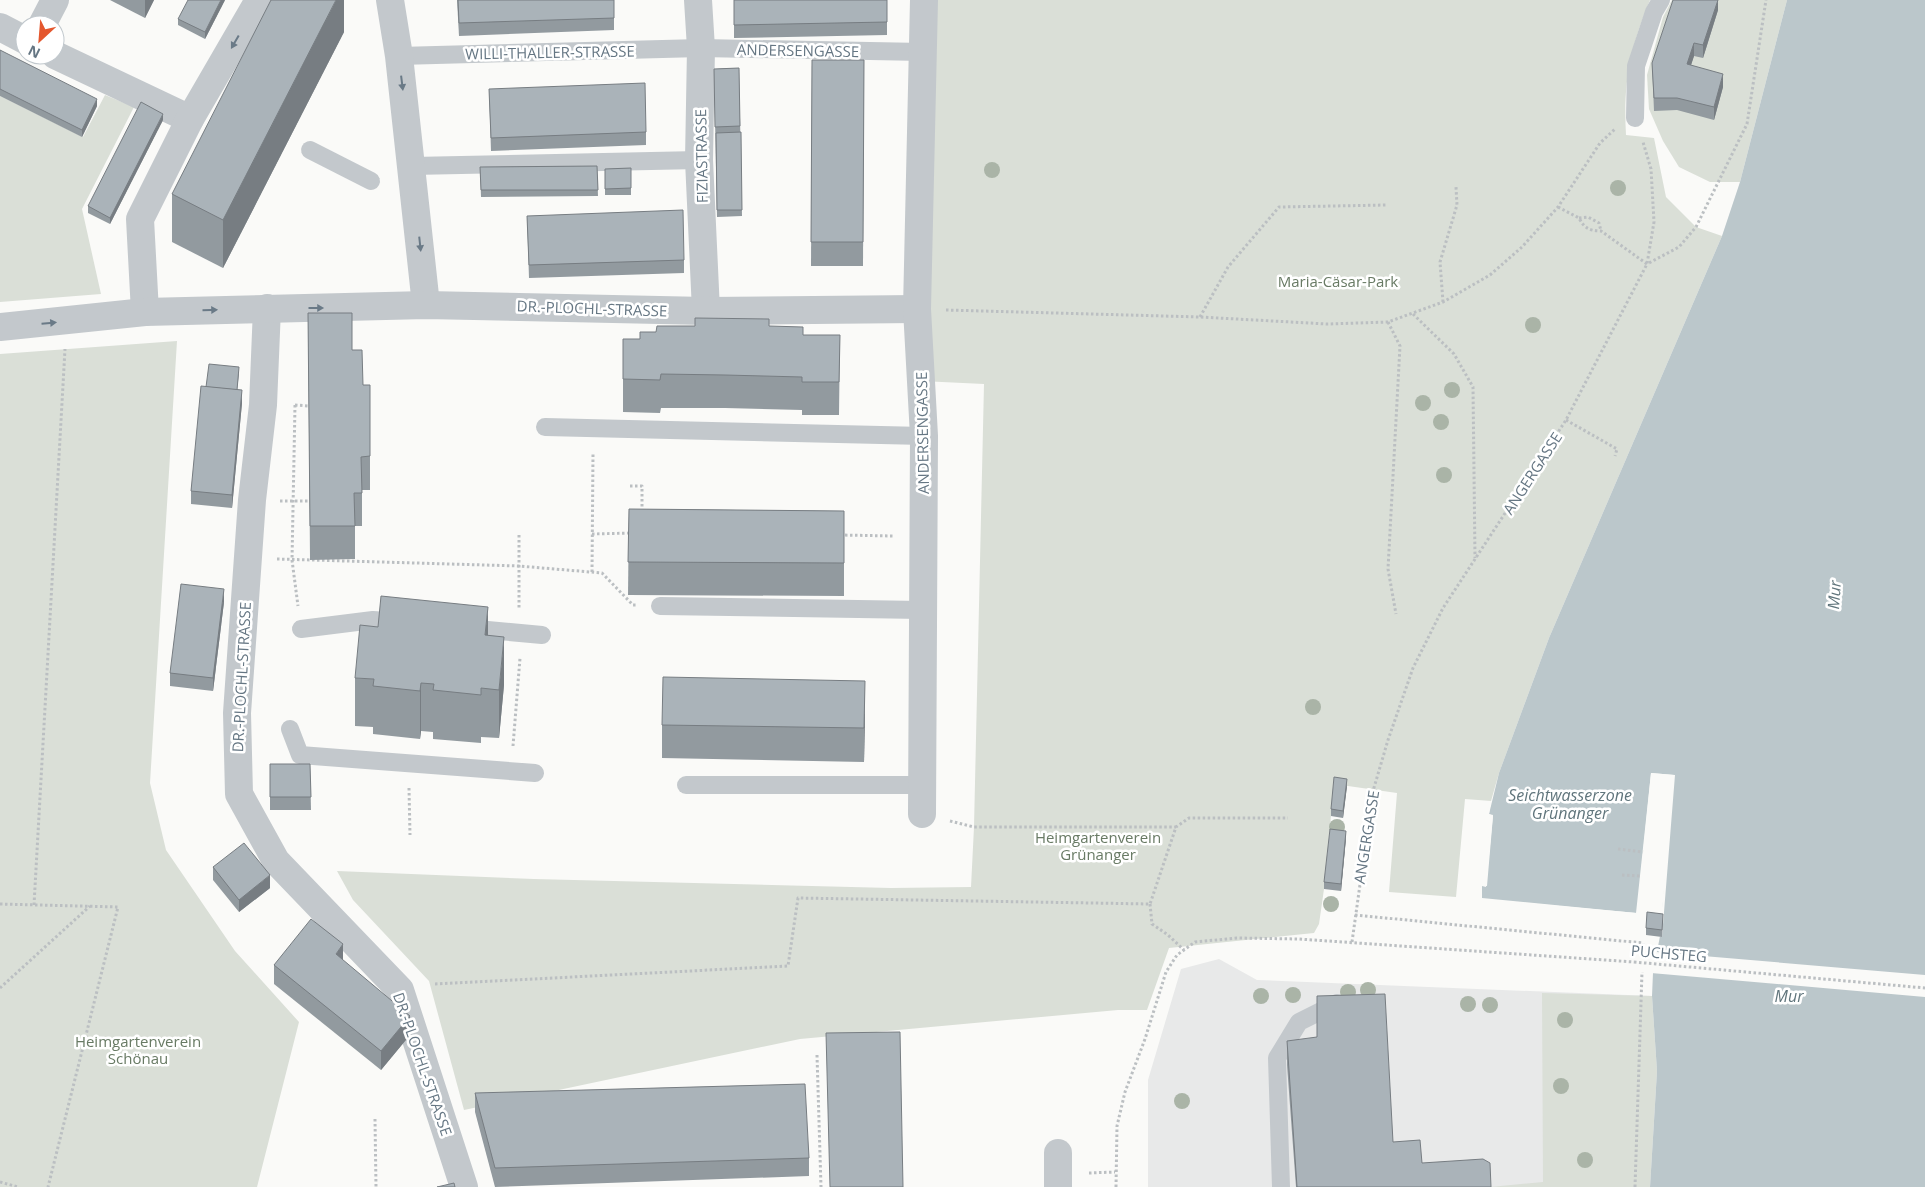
<svg xmlns="http://www.w3.org/2000/svg" width="1925" height="1187" viewBox="0 0 1925 1187" font-family="'Open Sans',sans-serif">
<rect width="100%" height="100%" fill="#fafaf8"/>
<polygon fill="#e8e9e9" points="1219,959 1257,980 1652,996 1650,1187 1148,1187 1148,1080 1181,969"/>
<g fill="#dadfd7">
<path d="M924,0H1650C1630,48 1623,83 1626,135L1654,138L1666,197L1696,227L1722,236L1549,638L1499,773L1491,801L1465,799L1456,897L1389,892L1397,793L1334,784L1324,889L1319,924L1314,933L1169,948L1147,1010H1118L800,1039L464,1110L429,981L353,900L337,871L534,879L891,888L971,887L974,827L984,384L921,381Z"/>
<polygon points="1672,0 1787,0 1740,182 1710,182 1679,167 1663,141 1649,109 1647,75 1663,17"/>
<polygon points="105,95 134,107 82,209 101,294 0,302 0,96 83,137"/>
<polygon points="177,341 150,783 166,850 235,951 299,1022 257,1187 0,1187 0,354"/>
<polygon points="1542,993 1652,996 1657,1071 1650,1187 1490,1187 1543,1182"/>
</g>
<polygon fill="#bbc7cb" points="1787,0 1925,0 1925,1187 1650,1187 1657,1071 1652,996 1653,973 1660,936 1674,775 1651,773 1637,913 1482,899 1482,886 1487,886 1493,816 1489,814 1499,773 1549,638 1722,236 1740,182"/>
<g fill="#fafaf8">
<polygon points="1651,773 1675,775 1662,937 1658,936 1660,934 1672,777 1653,776 1638,915 1480,900 1480,886 1484,884 1490,817 1486,814 1489,801 1491,801 1489,814 1493,815 1486,887 1482,886 1482,898 1636,913"/>
<polygon points="1656,952 1925,975 1925,997 1651,973"/>
</g>
<g fill="none" stroke-linecap="round" stroke-linejoin="round">
<g stroke="#bbbfc2" stroke-width="3" stroke-dasharray="2.5 2.5" stroke-linecap="butt">
<path d="M1558,207L1579,218C1584,228 1590,231 1601,231L1647,264L1679,247L1696,227L1747,124L1766,0"/>
<polyline points="1579,218 1588,217 1599,223 1601,231"/>
<polyline points="1443,302 1440,262 1457,205 1456,187"/>
<polyline points="946,310 1200,317 1327,324 1388,322 1443,302 1490,275 1522,247 1558,207 1600,143 1615,129"/>
<polyline points="1413,314 1454,354 1473,387 1475,558"/>
<polyline points="1200,317 1228,267 1279,207 1387,205"/>
<polyline points="1388,322 1400,346 1388,569 1396,614"/>
<polyline points="295,405 292,560 298,606"/>
<polyline points="295,405 309,406"/>
<polyline points="1566,420 1617,449 1615,456"/>
<polyline points="630,486 642,486 642,512"/>
<polyline points="280,501 309,501"/>
<polyline points="592,534 632,533"/>
<polyline points="519,535 519,609"/>
<polyline points="840,535 894,536"/>
<polyline points="277,559 519,566 602,573 633,605 637,605"/>
<polyline points="592,572 593,454"/>
<polyline points="513,746 520,658"/>
<polyline points="409,788 410,835"/>
<polyline points="950,821 974,827 1176,827"/>
<polyline points="1618,849 1643,852"/>
<polyline points="1622,875 1640,876"/>
<polyline points="0,904 118,907 48,1187"/>
<polyline points="1150,904 1152,924 1168,935 1184,950"/>
<polyline points="34,905 65,349"/>
<polyline points="1355,915 1643,943 1643,952"/>
<polyline points="1352,942 1373,791 1388,740 1413,668 1443,608 1566,420 1647,264 1654,222 1651,169 1643,142"/>
<polyline points="435,984 788,966 798,898 1150,904 1176,827 1189,818 1288,818"/>
<polyline points="0,988 90,906"/>
<polyline points="817,1055 821,1187"/>
<polyline points="375,1119 376,1187"/>
<polyline points="1089,1173 1115,1172"/>
<polyline points="0,1182 18,1187"/>
<polyline points="1116,1187 1117,1126 1125,1092 1145,1039 1166,972 1177,955 1195,942 1237,938 1299,939 1634,962"/>
<polyline points="1635,1187 1642,972"/>
</g>
<g stroke="#c3c8cc" stroke-width="18">
<polyline points="399,56 701,48 924,52"/>
<polyline points="1635,118 1636,66 1654,12 1661,0"/>
<polyline points="310,150 371,181"/>
<polyline points="412,166 699,160"/>
<polyline points="545,427 924,436"/>
<polyline points="660,606 922,610"/>
<polyline points="466,628 542,635"/>
<polyline points="301,629 373,620 402,622"/>
<polyline points="290,729 300,755 535,773"/>
<polyline points="686,785 922,785"/>
<polyline points="1281,1187 1277,1058 1299,1022 1337,1003"/>
</g>
<g stroke="#c3c8cc" stroke-width="28">
<polyline points="390,0 399,56 426,305"/>
<polyline points="698,0 701,48 699,160 706,311"/>
<polyline points="42,25 55,0"/>
<polyline points="0,27 25,40"/>
<polyline points="55,55 190,119"/>
<polyline points="267,308 263,405 252,500 237,713 239,794 276,861 400,990 464,1187"/>
<polyline points="145,312 140,219 190,119 259,0"/>
<polyline points="0,327 145,312 426,305 706,311 917,309"/>
<polyline points="922,814 924,436 917,309 924,0"/>
<polyline points="1058,1153 1058,1187"/>
</g>
<polyline stroke="#bbbfc2" stroke-width="3" stroke-dasharray="2.5 2.5" stroke-linecap="butt" points="1634,962 1925,988"/>
</g>
<g fill="#aab4a7">
<circle cx="992" cy="170" r="8"/>
<circle cx="1618" cy="188" r="8"/>
<circle cx="1533" cy="325" r="8"/>
<circle cx="1452" cy="390" r="8"/>
<circle cx="1423" cy="403" r="8"/>
<circle cx="1441" cy="422" r="8"/>
<circle cx="1444" cy="475" r="8"/>
<circle cx="1313" cy="707" r="8"/>
<circle cx="1337" cy="827" r="8"/>
<circle cx="1331" cy="904" r="8"/>
<circle cx="1368" cy="990" r="8"/>
<circle cx="1348" cy="992" r="8"/>
<circle cx="1293" cy="995" r="8"/>
<circle cx="1261" cy="996" r="8"/>
<circle cx="1468" cy="1004" r="8"/>
<circle cx="1490" cy="1005" r="8"/>
<circle cx="1565" cy="1020" r="8"/>
<circle cx="1561" cy="1086" r="8"/>
<circle cx="1182" cy="1101" r="8"/>
<circle cx="1585" cy="1160" r="8"/>
</g>
<g fill="#929a9f">
<polygon points="110,0 154,0 145,18"/>
<polygon points="225,0 205,39 178,25 178,19"/>
<polygon points="344,0 344,32 223,268 172,242 172,194"/>
<polygon points="457,0 614,0 614,30 459,36"/>
<polygon points="734,0 887,0 887,35 734,38"/>
<polygon points="1718,0 1718,10 1703,58 1694,56 1691,65 1723,87 1714,120 1677,110 1654,111 1652,63"/>
<polygon points="0,50 97,106 82,137 0,96"/>
<polygon points="812,60 864,60 863,266 811,266"/>
<polygon points="739,68 742,216 717,217 714,69"/>
<polygon points="489,89 646,132 646,145 491,151"/>
<polygon points="163,120 110,224 88,213 88,206"/>
<polygon points="597,166 598,196 481,197 480,167"/>
<polygon points="631,168 631,195 605,195 605,169"/>
<polygon points="527,216 684,260 684,273 529,278"/>
<polygon points="308,313 352,350 363,385 370,385 370,490 362,490 362,526 355,526 355,559 310,560"/>
<polygon points="695,326 769,326 803,335 840,335 839,415 802,415 802,410 725,408 661,408 660,413 623,412 623,379 640,339 656,332"/>
<polygon points="239,374 237,390 242,403 232,508 191,504 191,491 206,387"/>
<polygon points="629,509 844,511 844,596 628,595"/>
<polygon points="224,602 213,691 170,686 170,673"/>
<polygon points="355,678 504,685 499,738 481,737 481,743 433,739 433,732 421,731 420,739 373,734 373,727 355,726"/>
<polygon points="865,714 864,762 662,758 662,725"/>
<polygon points="270,764 310,764 311,810 270,810"/>
<polygon points="1347,786 1343,818 1331,816 1331,809"/>
<polygon points="1346,838 1341,891 1324,889 1324,882"/>
<polygon points="213,867 270,888 239,912 213,880"/>
<polygon points="1663,920 1662,937 1646,935 1646,928"/>
<polygon points="343,961 410,1035 381,1070 274,984 274,965"/>
<polygon points="1287,1041 1393,1142 1422,1163 1491,1187 1296,1187 1287,1065"/>
<polygon points="475,1093 809,1158 809,1176 495,1187 475,1112"/>
</g>
<g fill="#777d82">
<polygon points="145,0 154,0 145,18"/>
<polygon points="221,0 225,0 205,39 205,32"/>
<polygon points="336,0 344,0 344,32 223,268 223,220"/>
<polygon points="1718,0 1718,10 1703,58 1703,45"/>
<polygon points="1694,43 1694,56 1687,77 1687,64"/>
<polygon points="1723,74 1723,87 1714,120 1714,107"/>
<polygon points="97,99 97,106 82,137 82,130"/>
<polygon points="163,114 163,120 110,224 110,218"/>
<polygon points="242,390 242,403 232,508 232,495"/>
<polygon points="224,589 224,602 213,691 213,678"/>
<polygon points="488,607 488,655 485,635"/>
<polygon points="504,637 504,685 499,738 499,690"/>
<polygon points="865,681 865,714 864,762 864,728"/>
<polygon points="421,683 421,731 420,739 420,691"/>
<polygon points="1347,779 1347,786 1343,818 1343,811"/>
<polygon points="1346,831 1346,838 1341,891 1341,884"/>
<polygon points="270,875 270,888 239,912 239,900"/>
<polygon points="343,944 343,963 336,954"/>
<polygon points="410,1016 410,1035 381,1070 381,1051"/>
</g>
<g fill="#aab3b9" stroke="#777d82">
<polygon points="188,0 221,0 205,32 178,19"/>
<polygon points="271,0 336,0 223,220 172,194"/>
<polygon points="458,0 614,0 614,18 459,23"/>
<polygon points="734,0 887,0 887,22 734,25"/>
<polygon points="1673,0 1718,0 1703,45 1694,43 1687,64 1723,74 1714,107 1677,98 1654,98 1652,63"/>
<polygon points="0,50 97,99 82,130 0,89"/>
<polygon points="812,60 864,60 863,242 811,242"/>
<polygon points="739,68 740,126 715,127 714,69"/>
<polygon points="645,83 646,132 491,138 489,89"/>
<polygon points="141,102 163,114 110,218 88,206"/>
<polygon points="741,132 742,210 717,210 716,133"/>
<polygon points="597,166 598,190 481,190 480,167"/>
<polygon points="631,168 631,188 605,189 605,169"/>
<polygon points="683,210 684,260 529,265 527,216"/>
<polygon points="308,313 352,313 352,350 362,350 363,385 370,385 370,456 361,457 362,493 354,493 355,526 310,526"/>
<polygon points="695,318 769,319 769,326 803,327 803,335 840,335 839,382 802,382 802,377 725,375 661,374 660,380 623,379 623,339 640,339 640,332 656,332 657,326 695,326"/>
<polygon points="209,364 239,367 237,390 206,387"/>
<polygon points="201,386 242,390 232,495 191,491"/>
<polygon points="629,509 844,511 844,563 628,562"/>
<polygon points="181,584 224,589 213,678 170,673"/>
<polygon points="381,596 488,607 485,635 504,637 499,690 481,688 481,695 433,690 434,684 421,683 420,691 373,686 374,679 355,678 360,625 378,627"/>
<polygon points="663,677 865,681 864,728 662,725"/>
<polygon points="270,764 310,764 311,797 270,797"/>
<polygon points="1334,777 1347,779 1343,811 1331,809"/>
<polygon points="1330,829 1346,831 1341,884 1324,882"/>
<polygon points="244,843 270,875 239,900 213,867"/>
<polygon points="1647,912 1663,914 1662,930 1646,928"/>
<polygon points="311,919 343,944 336,954 410,1016 381,1051 274,965"/>
<polygon points="1385,994 1393,1142 1420,1140 1422,1163 1483,1159 1490,1163 1491,1187 1297,1187 1287,1041 1317,1037 1317,996"/>
<polygon points="900,1032 903,1187 830,1187 826,1033"/>
<polygon points="805,1084 809,1158 495,1168 475,1093"/>
<polygon points="454,1183 455,1187 437,1187"/>
</g>
<defs><path id="oneway-solid" d="M-6-.8H1V-3.2L6.5 0L1 3.2V.8H-6Z" transform="scale(1.25)"/></defs>
<g fill="#6a7a87">
<use href="#oneway-solid" transform="translate(235 42) rotate(120)"/>
<use href="#oneway-solid" transform="translate(402 83) rotate(83)"/>
<use href="#oneway-solid" transform="translate(420 244) rotate(84)"/>
<use href="#oneway-solid" transform="translate(316 308)"/>
<use href="#oneway-solid" transform="translate(210 310) rotate(-2)"/>
<use href="#oneway-solid" transform="translate(49 323) rotate(-5)"/>
</g>
<g text-anchor="middle" dominant-baseline="central" stroke-width="5" stroke-linejoin="round" paint-order="stroke">
<g font-size="15" fill="#657683" stroke="#fff">
<text transform="translate(798 50) rotate(1)">ANDERSENGASSE</text>
<text transform="translate(550 52) rotate(-1)">WILLI-THALLER-STRASSE</text>
<text transform="translate(701 156) rotate(-91)">FIZIASTRASSE</text>
<text transform="translate(592 308) rotate(2)">DR.-PLOCHL-STRASSE</text>
<text transform="translate(922 433) rotate(-91)">ANDERSENGASSE</text>
<text transform="translate(1532 473) rotate(-57)">ANGERGASSE</text>
<text transform="translate(241 677) rotate(-87)">DR.-PLOCHL-STRASSE</text>
<text transform="translate(1366 837) rotate(-81)">ANGERGASSE</text>
<text transform="translate(1669 953) rotate(5)">PUCHSTEG</text>
<text transform="translate(423 1064) rotate(71)">DR.-PLOCHL-STRASSE</text>
</g>
<g font-size="15" fill="#687a64" stroke="#fff">
<text x="1338" y="281">Maria-Cäsar-Park</text>
<text x="1098" y="837">Heimgartenverein<tspan x="1098" dy="17">Grünanger</tspan></text>
<text x="138" y="1041">Heimgartenverein<tspan x="138" dy="17">Schönau</tspan></text>
</g>
<g font-size="16" font-style="italic" fill="#60757c" stroke="#fff">
<text transform="translate(1834 595) rotate(-86)">Mur</text>
<text x="1570" y="795">Seichtwasserzone<tspan x="1570" dy="18">Grünanger</tspan></text>
<text x="1789" y="996">Mur</text>
</g>
</g>
<g transform="translate(40 40) rotate(206)"><circle r="24" fill="#ffffff" stroke="#c1c8cd"/>
<path d="M0-4L9 19L0 12L-9 19Z" fill="#e4572e"/>
<text y="-8" font-size="14" font-weight="bold" text-anchor="middle" fill="#657683">N</text>
</g>
</svg>
